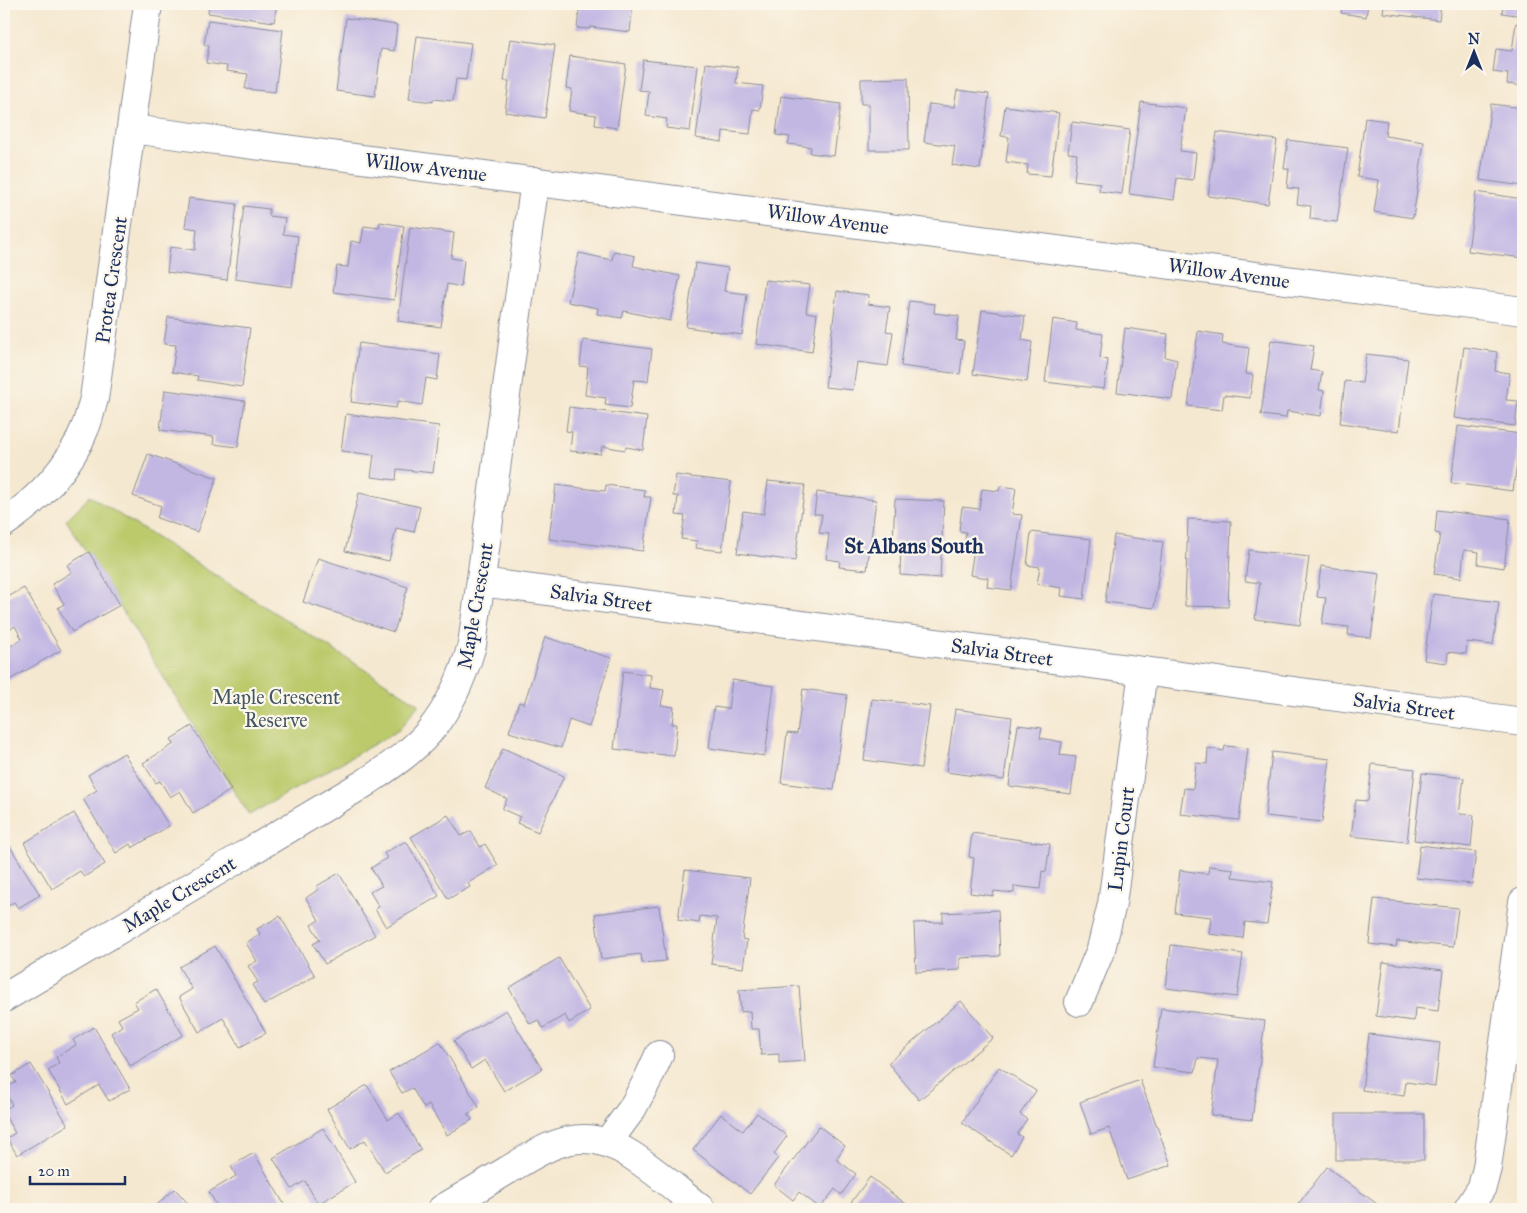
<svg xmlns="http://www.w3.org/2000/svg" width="1527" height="1213" viewBox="0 0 1527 1213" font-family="'IM FELL Great Primer',serif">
<rect width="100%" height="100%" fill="#fbf7ec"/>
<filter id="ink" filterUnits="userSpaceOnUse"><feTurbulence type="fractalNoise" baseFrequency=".02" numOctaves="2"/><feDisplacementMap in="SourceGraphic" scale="10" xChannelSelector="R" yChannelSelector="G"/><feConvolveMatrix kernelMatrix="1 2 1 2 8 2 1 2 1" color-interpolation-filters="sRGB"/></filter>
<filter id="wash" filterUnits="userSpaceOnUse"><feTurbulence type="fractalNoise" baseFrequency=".0096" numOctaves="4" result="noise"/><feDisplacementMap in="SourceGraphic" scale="20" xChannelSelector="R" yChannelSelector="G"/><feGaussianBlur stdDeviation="1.12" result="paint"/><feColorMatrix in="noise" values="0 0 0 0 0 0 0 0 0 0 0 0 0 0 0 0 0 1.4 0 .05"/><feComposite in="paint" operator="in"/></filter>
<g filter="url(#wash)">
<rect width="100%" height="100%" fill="#f5e8d0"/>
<polygon fill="#bcca6c" stroke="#6c7c65" points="90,496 419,704 399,730 249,815 66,520"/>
<g id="blocks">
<g fill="#c2b7e3">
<polygon points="209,4 277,4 274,22 208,13"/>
<polygon points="580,4 633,4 630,32 590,27 590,29 577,28"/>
<polygon points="1326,4 1368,4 1366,17 1341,13 1342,7"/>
<polygon points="1384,4 1441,4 1439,20 1383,13"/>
<polygon points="1503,4 1523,4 1523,16 1502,13"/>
<polygon points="346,18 397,25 394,51 381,49 375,96 336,91"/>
<polygon points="208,20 283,30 275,92 245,89 248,74 226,71 227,66 206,63 209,45 204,45"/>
<polygon points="1516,23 1523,24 1523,86 1507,84 1508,74 1493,72 1496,49 1512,51"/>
<polygon points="417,36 471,43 466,80 456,79 453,101 433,99 433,102 409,99"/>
<polygon points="510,39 555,45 545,118 505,112 509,81 504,81"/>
<polygon points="570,56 626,64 617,128 595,125 596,115 569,111 572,89 566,88"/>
<polygon points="643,60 698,66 690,131 666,128 667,119 646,116 649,91 639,90"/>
<polygon points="706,63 738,67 736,83 763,86 760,110 753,109 750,134 723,131 722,142 696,138"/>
<polygon points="908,78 909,150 869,150 869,104 861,104 861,79"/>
<polygon points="957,90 989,94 980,169 952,165 955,146 924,142 929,104 954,107"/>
<polygon points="781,96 841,104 834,156 810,153 811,147 788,144 790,137 776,135"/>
<polygon points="1141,102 1186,108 1180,151 1196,153 1193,180 1177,178 1174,200 1129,194"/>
<polygon points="1491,104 1523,108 1523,186 1480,180"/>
<polygon points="1005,106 1059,113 1051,176 1027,174 1028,165 1006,162 1009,137 1001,136"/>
<polygon points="1365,118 1387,121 1385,136 1424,142 1413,218 1374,212 1379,180 1357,177"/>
<polygon points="1072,122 1130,130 1122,194 1099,191 1100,183 1074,180 1077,154 1068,153"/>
<polygon points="1217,132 1277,140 1268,204 1208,196"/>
<polygon points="1288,140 1348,148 1337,222 1310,219 1311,206 1297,204 1299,189 1287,188 1289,169 1284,169"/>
<polygon points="1476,192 1523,199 1523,258 1468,251"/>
<polygon points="189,198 237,204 227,280 167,272 170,247 195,250 197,229 185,227"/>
<polygon points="244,206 269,209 269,216 285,218 283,234 298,236 292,287 235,279"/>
<polygon points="380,222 404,226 394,300 333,292 337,266 348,267 351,241 361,243 364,226 379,228"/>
<polygon points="410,227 454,233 451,258 464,260 461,287 447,284 441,327 398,321"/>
<polygon points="614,251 635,256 633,266 680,276 670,321 624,311 622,318 597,314 598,308 568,302 579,253 612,260"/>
<polygon points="695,263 728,268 724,291 747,294 742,335 686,327"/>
<polygon points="765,280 810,285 806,312 817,314 812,352 756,344"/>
<polygon points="837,291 869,295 868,304 890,307 886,331 893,332 888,366 857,362 853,390 825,387"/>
<polygon points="909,301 935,304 934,313 959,316 956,340 964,341 960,374 901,366"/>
<polygon points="982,310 1025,316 1022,340 1032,342 1027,382 973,374"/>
<polygon points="168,317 250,328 242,387 197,380 198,376 172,372 176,345 164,344"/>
<polygon points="1053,319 1077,323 1076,330 1103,334 1100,358 1108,360 1104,389 1045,382"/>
<polygon points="1125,328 1168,334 1165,357 1177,360 1172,399 1117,392"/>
<polygon points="1198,331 1223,335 1222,344 1249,348 1246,374 1253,375 1250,398 1224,395 1222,410 1188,406"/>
<polygon points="583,340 652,349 648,381 634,380 630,408 605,405 606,398 585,395 588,367 580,366"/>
<polygon points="1271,340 1314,346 1310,370 1322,372 1319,390 1324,391 1321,416 1287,411 1286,418 1261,415"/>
<polygon points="359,343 440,354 437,380 426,378 422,405 398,401 396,408 351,402"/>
<polygon points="1464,347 1497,352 1495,371 1510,373 1506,400 1518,401 1515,426 1454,418"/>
<polygon points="1366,354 1408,359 1399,431 1340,423 1345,381 1362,383"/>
<polygon points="165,390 245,401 238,447 213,444 214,437 160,430"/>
<polygon points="569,407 647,417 643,450 626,447 625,450 602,446 601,454 570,451 572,432 566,431"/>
<polygon points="346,414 439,426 433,473 397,469 396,480 371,477 374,455 341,451"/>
<polygon points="1458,426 1521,434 1513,491 1451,483"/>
<polygon points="148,454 217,478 197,532 157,518 161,506 133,496"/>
<polygon points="676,475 731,482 722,551 696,548 697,541 681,539 685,516 676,515 678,496 673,496"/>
<polygon points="768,481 805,485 795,561 737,553 743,511 764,514"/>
<polygon points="556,485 605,491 606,485 645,490 644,497 651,497 643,551 549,539"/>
<polygon points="1000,486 1016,488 1012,514 1022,515 1011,590 987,587 988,578 970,575 974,549 964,548 966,532 959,531 962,507 979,509 982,489 999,491"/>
<polygon points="817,492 876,500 867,570 839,567 840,561 826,559 829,534 819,533 822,514 814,514"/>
<polygon points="359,493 420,507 414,532 396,528 389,561 345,551"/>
<polygon points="895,499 944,501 940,578 900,575 901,542 893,542"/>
<polygon points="1437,510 1510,519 1504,568 1478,564 1479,552 1464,550 1461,578 1434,574 1440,534 1435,533"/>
<polygon points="1188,519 1231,521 1228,607 1185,606"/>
<polygon points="1031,532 1091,539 1084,599 1061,596 1062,588 1037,584 1040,567 1027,565"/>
<polygon points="1114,535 1163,542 1154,608 1105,602"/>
<polygon points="1249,550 1309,557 1300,625 1255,619 1260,583 1245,581"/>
<polygon points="89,552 120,605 72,632 58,608 64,604 52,584 72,572 67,565"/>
<polygon points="318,558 408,587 394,632 303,602"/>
<polygon points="1321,566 1380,574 1371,638 1348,635 1349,627 1322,624 1326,598 1317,597"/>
<polygon points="24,588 61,650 6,682 4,679 4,650 22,639 15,626 4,633 4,599"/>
<polygon points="1433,594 1499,602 1493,645 1467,642 1466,654 1448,652 1447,663 1424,660"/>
<polygon points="545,637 611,658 589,727 569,720 561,748 509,732 519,702 524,704"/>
<polygon points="623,671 651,675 650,688 664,690 661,705 674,707 672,724 677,724 674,756 614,749"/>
<polygon points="732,680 774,686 765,756 709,748 714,707 728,709"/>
<polygon points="803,689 847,695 834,790 781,783 787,733 797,734"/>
<polygon points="872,699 930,706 921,768 864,760"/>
<polygon points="955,709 1012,717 1004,780 946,772"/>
<polygon points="1018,725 1042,728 1040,738 1062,742 1060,755 1076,757 1071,794 1009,786"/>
<polygon points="192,726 231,790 193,813 180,791 170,797 160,781 156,783 143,763 174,744 171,739"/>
<polygon points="1225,746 1248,748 1239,820 1180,814 1184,788 1193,789 1196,763 1207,764 1208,748 1224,751"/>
<polygon points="503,748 564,776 538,832 517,823 520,817 502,809 507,799 485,788"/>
<polygon points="1272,752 1330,759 1322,822 1265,816"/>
<polygon points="124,753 169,826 132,848 130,844 116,853 83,799 97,790 88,775"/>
<polygon points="1372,764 1415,769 1407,842 1351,836 1356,800 1368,801"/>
<polygon points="1422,773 1464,778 1459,814 1474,815 1471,847 1414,840"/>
<polygon points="74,813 105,864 84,877 80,871 52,889 24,843"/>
<polygon points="448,815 461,836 471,831 480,847 485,844 498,865 468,883 470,887 448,899 411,837"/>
<polygon points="972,833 1050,844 1046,872 1042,871 1040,889 1014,886 1014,893 994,891 993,896 970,893 974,858 969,857"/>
<polygon points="6,840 40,895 18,908 14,902 4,908 4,842"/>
<polygon points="406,841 439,896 386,927 375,909 379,907 370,892 382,886 371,868 387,858 384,853"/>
<polygon points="1420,845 1476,852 1472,884 1416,878"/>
<polygon points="1209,866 1233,869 1232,877 1273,882 1267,924 1245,922 1243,938 1209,934 1211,917 1175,913 1180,870 1208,874"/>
<polygon points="685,870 750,878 742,939 747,940 743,968 711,964 717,918 700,916 699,923 678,920"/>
<polygon points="339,873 375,935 325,964 313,944 320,940 311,925 319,920 306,898 319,889 317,886"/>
<polygon points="1374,899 1458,908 1453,947 1397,941 1396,947 1369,944"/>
<polygon points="659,906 666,961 642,963 641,954 601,959 595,914"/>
<polygon points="998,910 1000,956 960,958 960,970 916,972 914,923 943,922 943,913"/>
<polygon points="280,916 315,976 264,1005 252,985 258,982 248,966 257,961 246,943 260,934 257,929"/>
<polygon points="1171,945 1243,954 1237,997 1166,988"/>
<polygon points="215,946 266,1033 240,1047 223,1018 199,1032 179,997 192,989 179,967"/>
<polygon points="559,958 590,1010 569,1023 565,1015 543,1028 538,1020 530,1024 509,988"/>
<polygon points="1383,962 1443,970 1438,1011 1415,1008 1414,1021 1376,1016"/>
<polygon points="799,986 805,1061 779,1063 779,1054 761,1055 759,1029 751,1029 750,1011 741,1012 739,990"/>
<polygon points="156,989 183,1035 130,1066 111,1033 122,1026 118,1019 138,1008 134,1002"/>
<polygon points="961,1001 993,1038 919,1100 888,1063"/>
<polygon points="1161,1008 1265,1021 1252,1120 1211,1115 1218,1060 1198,1058 1195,1072 1153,1067"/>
<polygon points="506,1010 542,1069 504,1091 485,1060 471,1069 454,1041"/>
<polygon points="94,1027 130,1089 109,1101 99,1085 68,1104 48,1070 59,1063 56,1057 76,1045 73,1040"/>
<polygon points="1369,1034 1440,1043 1435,1086 1406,1082 1404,1096 1362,1090"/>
<polygon points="440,1042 479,1107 468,1114 472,1120 447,1135 429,1105 424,1108 412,1088 402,1093 389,1072"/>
<polygon points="31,1064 68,1125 17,1155 7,1138 15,1133 4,1114 4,1110 12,1105 4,1089 16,1082 11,1076"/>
<polygon points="999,1067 1036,1091 1020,1114 1027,1119 1017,1134 1022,1137 1011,1155 962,1123"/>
<polygon points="1140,1080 1171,1165 1127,1180 1109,1128 1091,1134 1080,1102"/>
<polygon points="367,1085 388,1120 399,1113 421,1150 385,1172 365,1140 350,1149 327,1109"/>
<polygon points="757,1113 787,1136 774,1154 778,1158 750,1194 693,1150 721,1114 743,1131"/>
<rect x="1336" y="1114" width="88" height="46"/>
<polygon points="819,1126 845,1146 836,1159 856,1174 841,1195 835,1189 820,1208 799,1192 793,1200 774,1185"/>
<polygon points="323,1128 355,1182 318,1204 305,1181 292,1189 273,1158"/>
<polygon points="254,1153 287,1209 219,1209 209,1192 236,1176 231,1166"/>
<polygon points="1327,1167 1381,1207 1379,1209 1295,1208"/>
<polygon points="870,1177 906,1204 913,1209 846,1209"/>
<polygon points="175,1189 193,1209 152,1209"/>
</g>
</g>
</g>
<g filter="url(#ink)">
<use href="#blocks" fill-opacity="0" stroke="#888c97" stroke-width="1"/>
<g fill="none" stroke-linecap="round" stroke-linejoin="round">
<defs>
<g id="minor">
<polyline points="132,129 1523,311"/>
<path d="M4,523C38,500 70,467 85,428C89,419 91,408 94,399L148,4"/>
<polyline points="481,582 1523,722"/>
<path d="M4,998L365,783C387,768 411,753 429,732C450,707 463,676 472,645L535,181"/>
<polyline points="1079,1002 1101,949 1112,904 1143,671"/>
<polyline points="607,1143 632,1109 648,1079 659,1055"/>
<path d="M442,1209C464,1196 486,1183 508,1170C551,1144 583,1123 631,1155C656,1171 678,1191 701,1209"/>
<polyline points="1468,1209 1482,1187 1487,1168 1523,902"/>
</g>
</defs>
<use href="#minor" stroke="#888c97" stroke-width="30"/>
<use href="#minor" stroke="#fff" stroke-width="28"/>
</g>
</g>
<g text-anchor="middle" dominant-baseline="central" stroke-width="4.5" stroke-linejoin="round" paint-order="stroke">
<g font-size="20" fill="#1b2f5e" stroke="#fbf7ec">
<text transform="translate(426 167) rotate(7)">Willow Avenue</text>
<text transform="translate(828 219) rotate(8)">Willow Avenue</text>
<text transform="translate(1229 273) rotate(8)">Willow Avenue</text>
<text transform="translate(111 280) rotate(-82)">Protea Crescent</text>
<text transform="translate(601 598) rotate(8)">Salvia Street</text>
<text transform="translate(475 606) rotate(-80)">Maple Crescent</text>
<text transform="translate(1002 652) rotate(8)">Salvia Street</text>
<text transform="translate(1404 706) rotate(8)">Salvia Street</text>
<text transform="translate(1121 839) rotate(-83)">Lupin Court</text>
<text transform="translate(179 894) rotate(-31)">Maple Crescent</text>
</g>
<g font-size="20" fill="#435662" stroke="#fbf7ec">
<text x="276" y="697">Maple Crescent<tspan x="276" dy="23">Reserve</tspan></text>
</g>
<g font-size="21" font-weight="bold" fill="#1b2f5e" stroke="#fbf7ec">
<text x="914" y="546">St Albans South</text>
</g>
</g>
<rect width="1527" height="1213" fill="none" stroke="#fbf7ec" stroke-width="20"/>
<g transform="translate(1474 52)" stroke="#fbf7ec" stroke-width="4" paint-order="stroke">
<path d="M0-4L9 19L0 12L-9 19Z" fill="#1b2f5e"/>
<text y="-8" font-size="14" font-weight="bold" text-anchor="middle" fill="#1b2f5e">N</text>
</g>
<path d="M30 1176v8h95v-8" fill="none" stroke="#1b2f5e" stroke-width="2.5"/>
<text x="38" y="1176" font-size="15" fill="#1b2f5e" stroke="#fbf7ec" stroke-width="4" paint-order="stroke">20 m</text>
</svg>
